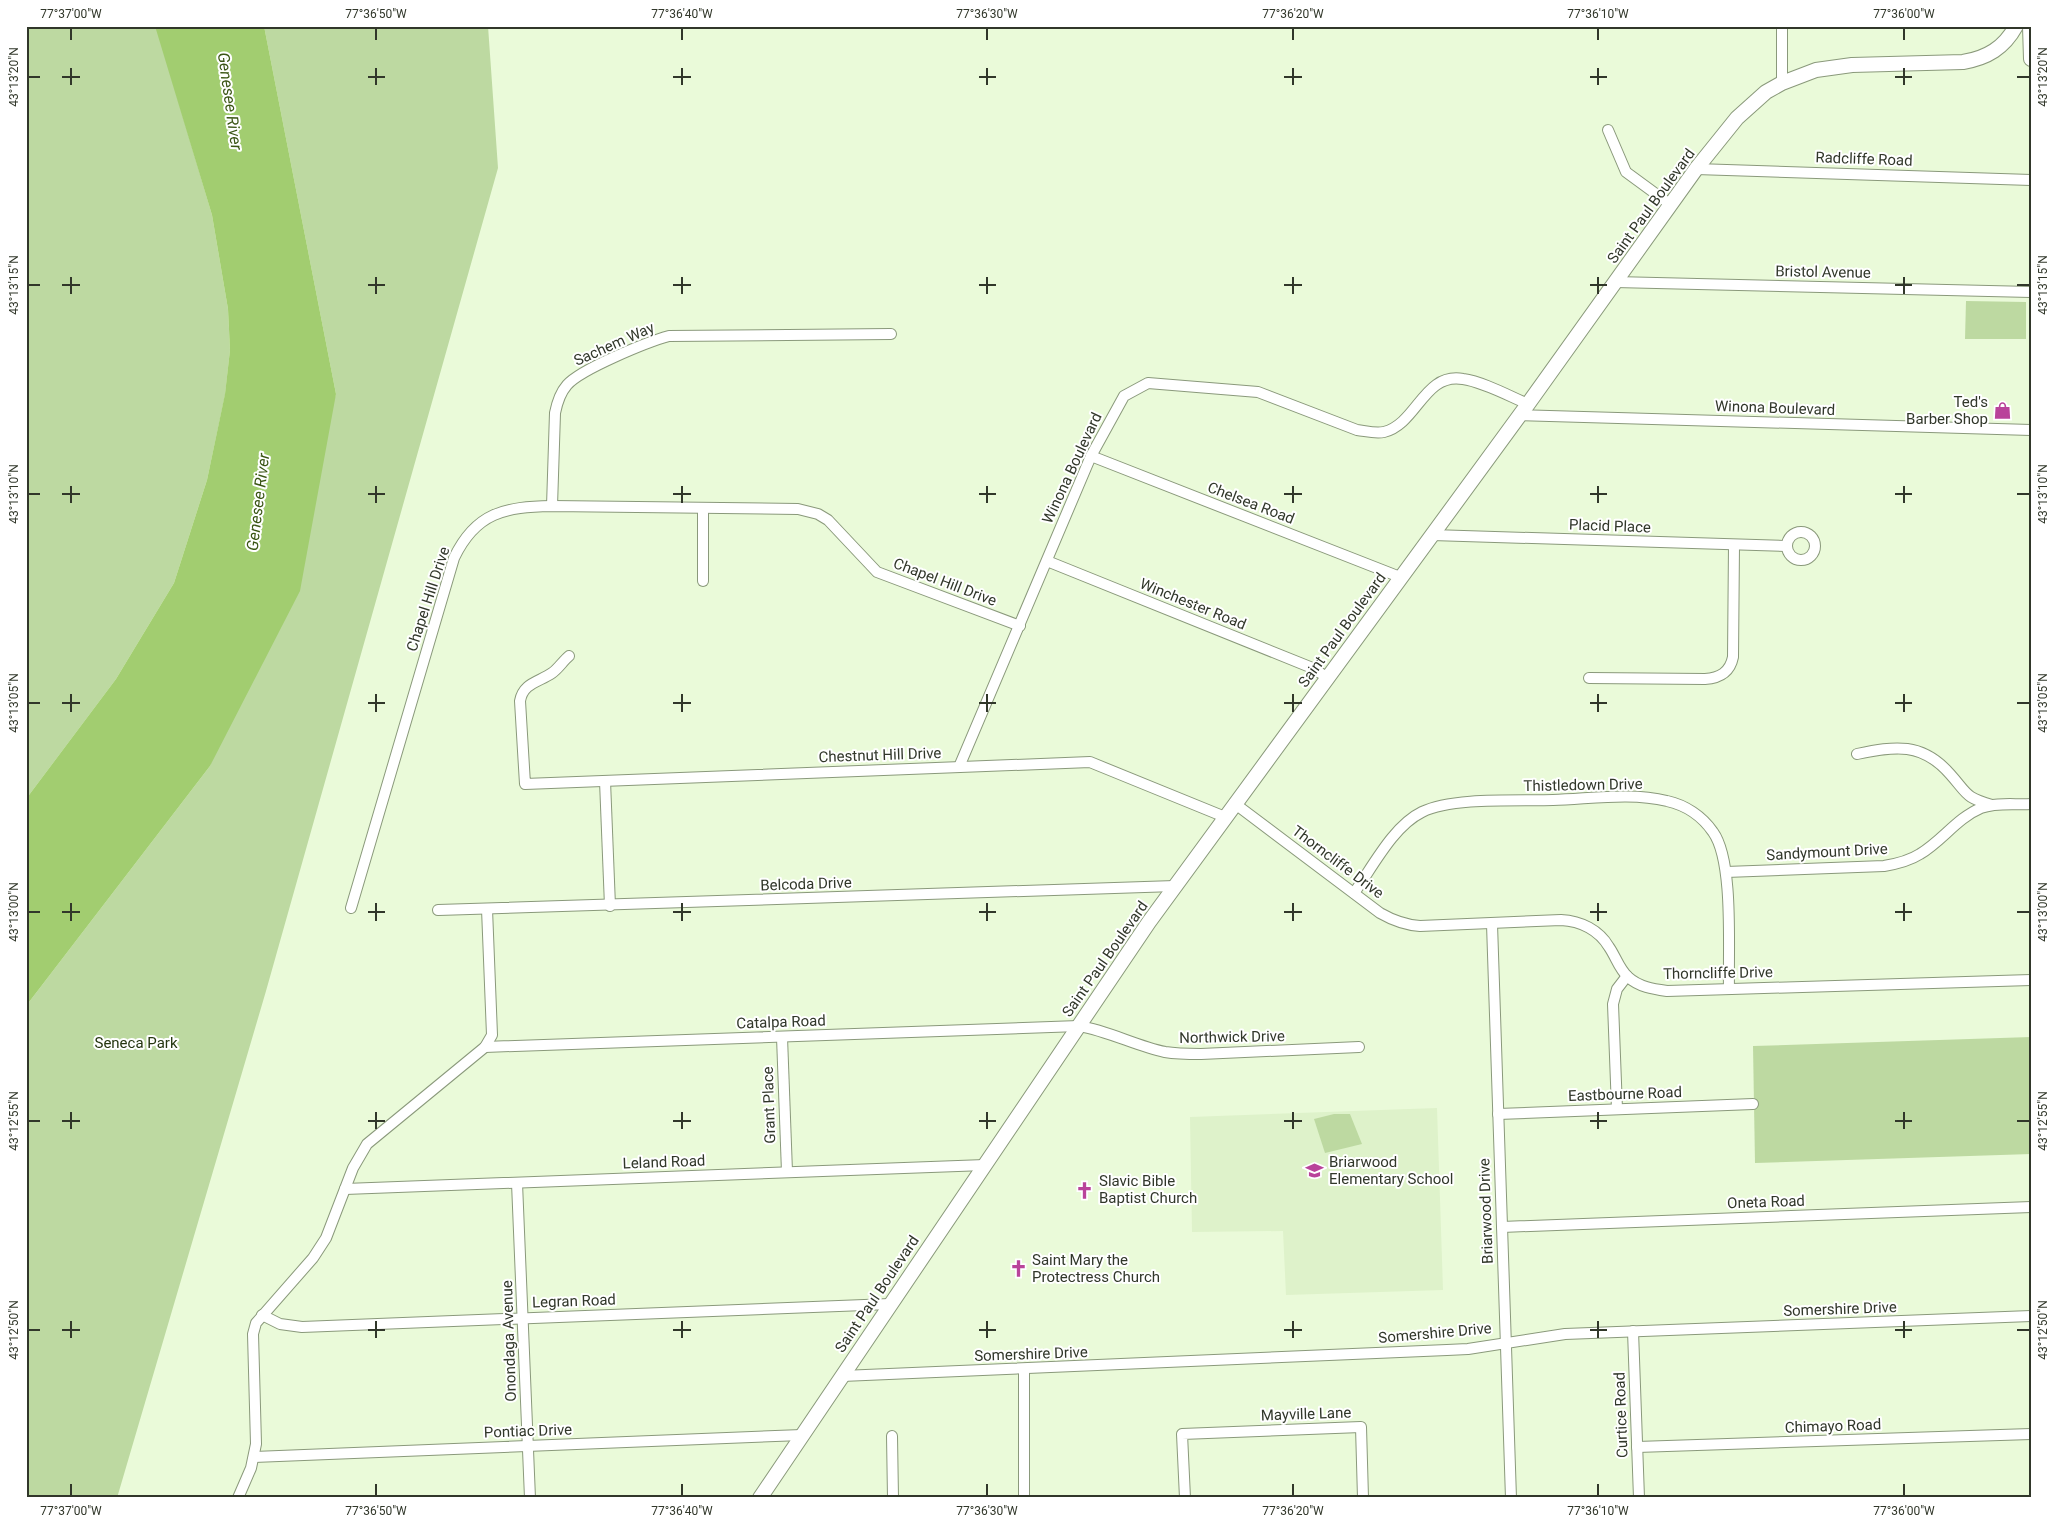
<svg xmlns="http://www.w3.org/2000/svg" width="2057" height="1524" viewBox="0 0 2057 1524" font-family="Roboto,sans-serif">
<rect width="100%" height="100%" fill="#eafad9"/>
<polygon fill="#def2ca" points="1437,1108 1443,1290 1286,1295 1283,1231 1192,1232 1190,1117"/>
<g fill="#bdd9a1">
<polygon points="26,26 156,26 212,215 228,309 230,350 225,395 207,480 174,583 116,679 26,799"/>
<polygon points="264,26 488,26 498,168 266,991 117,1498 26,1498 26,1006 210,766 336,394"/>
<polygon points="1966,301 2026,302 2026,339 1965,339"/>
<polygon points="2031,1037 2031,1154 1755,1163 1753,1046"/>
<polygon points="1334,1114 1350,1114 1362,1144 1325,1153 1314,1119"/>
</g>
<polygon fill="#a2cd70" points="155,26 264,26 336,394 300,591 210,766 26,1006 26,799 116,679 174,583 207,480 225,394 230,350 228,309 212,215"/>
<g fill="none" stroke-linecap="round" stroke-linejoin="round">
<defs>
<g id="street">
<polyline points="1782,83 1782,26"/>
<polyline points="1608,130 1626,172 1671,205"/>
<polyline points="1696,169 2031,180"/>
<polyline points="1615,282 2031,292"/>
<polyline points="1519,415 2031,430"/>
<polyline points="1091,456 1400,577"/>
<path d="M552,506L555,413C557,403 560,393 567,385C581,369 647,342 669,336L891,334"/>
<circle cx="1801" cy="546" r="14"/>
<polyline points="1432,535 1787,546"/>
<polyline points="1047,561 1310,667 1327,677"/>
<polyline points="703,581 703,508"/>
<path d="M569,656C563,661 558,669 552,673C539,682 523,683 520,701L525,784L1090,762L1225,817"/>
<path d="M1589,678L1705,679C1720,678 1730,672 1733,657L1734,545"/>
<path d="M1857,754C1895,746 1922,742 1950,774C1968,794 1964,797 1992,805"/>
<path d="M959,767L1091,456L1124,396L1148,383L1258,392L1357,430C1366,431 1375,434 1384,432C1417,424 1424,372 1463,379C1484,382 1509,396 1528,404"/>
<polyline points="605,781 610,906"/>
<path d="M1234,803L1380,913C1394,921 1405,925 1420,926L1561,920C1581,921 1599,930 1609,947C1616,957 1619,969 1628,977C1639,987 1653,989 1667,991L2031,980"/>
<path d="M1726,872L1884,866C1896,864 1909,861 1920,854C1942,841 1957,818 1981,808C1996,802 2015,805 2031,804"/>
<path d="M1354,893C1372,868 1393,826 1422,812C1452,797 1518,801 1553,800C1590,799 1631,792 1667,801C1685,805 1702,816 1713,832C1734,861 1728,950 1729,989"/>
<path d="M351,908L454,558C476,512 505,507 552,506L798,509L818,514L828,520L877,572L1020,626"/>
<polyline points="438,910 1175,886"/>
<polyline points="1492,924 1511,1498"/>
<polyline points="782,1037 787,1172"/>
<path d="M485,1047L1079,1026C1109,1031 1136,1046 1165,1052C1177,1054 1189,1054 1201,1054L1359,1047"/>
<polyline points="1617,1109 1613,1004 1617,989 1627,976"/>
<polyline points="1498,1114 1753,1104"/>
<polyline points="517,1183 530,1498"/>
<polyline points="345,1189 985,1165"/>
<polyline points="1502,1227 2031,1207"/>
<polyline points="262,1315 280,1324 302,1327 890,1304"/>
<polyline points="1633,1331 1639,1498"/>
<polyline points="1024,1370 1024,1498"/>
<polyline points="842,1376 1447,1350 1468,1349 1565,1334 2031,1316"/>
<polyline points="892,1436 893,1498"/>
<polyline points="1637,1447 2031,1434"/>
<polyline points="254,1457 802,1435"/>
<polyline points="238,1498 251,1468 256,1444 253,1334 256,1323 313,1258 326,1238 353,1168 367,1144 485,1047 492,1035 487,909"/>
<polyline points="1185,1498 1182,1434 1361,1427 1363,1498"/>
</g>
<g id="secondary">
<polyline points="2030,26 2031,59"/>
<path d="M760,1498L1149,922L1528,404L1696,169L1737,118L1766,92L1782,83L1816,70L1852,65L1963,62C1987,58 2004,48 2016,26"/>
</g>
</defs>
<use href="#street" stroke="#8a997b" stroke-width="12"/>
<use href="#secondary" stroke="#8a997b" stroke-width="16"/>
<use href="#street" stroke="#fff" stroke-width="10"/>
<use href="#secondary" stroke="#fff" stroke-width="14"/>
</g>
<path fill="none" stroke="#31372a" stroke-width="2" d="M71,28V40M376,28V40M682,28V40M987,28V40M1293,28V40M1598,28V40M1904,28V40M71,68V85M376,68V85M682,68V85M987,68V85M1293,68V85M1598,68V85M1904,68V85M28,77H40M62,77H80M368,77H385M673,77H691M979,77H996M1284,77H1302M1590,77H1607M1895,77H1912M2017,77H2030M71,277V294M376,277V294M682,277V294M987,277V294M1293,277V294M1598,277V294M1904,277V294M28,285H40M62,285H80M368,285H385M673,285H691M979,285H996M1284,285H1302M1590,285H1607M1895,285H1912M2017,285H2030M71,486V503M376,486V503M682,486V503M987,486V503M1293,486V503M1598,486V503M1904,486V503M28,494H40M62,494H80M368,494H385M673,494H691M979,494H996M1284,494H1302M1590,494H1607M1895,494H1912M2017,494H2030M71,694V712M376,694V712M682,694V712M987,694V712M1293,694V712M1598,694V712M1904,694V712M28,703H40M62,703H80M368,703H385M673,703H691M979,703H996M1284,703H1302M1590,703H1607M1895,703H1912M2017,703H2030M71,903V921M376,903V921M682,903V921M987,903V921M1293,903V921M1598,903V921M1904,903V921M28,912H40M62,912H80M368,912H385M673,912H691M979,912H996M1284,912H1302M1590,912H1607M1895,912H1912M2017,912H2030M71,1112V1129M376,1112V1129M682,1112V1129M987,1112V1129M1293,1112V1129M1598,1112V1129M1904,1112V1129M28,1121H40M62,1121H80M368,1121H385M673,1121H691M979,1121H996M1284,1121H1302M1590,1121H1607M1895,1121H1912M2017,1121H2030M71,1321V1338M376,1321V1338M682,1321V1338M987,1321V1338M1293,1321V1338M1598,1321V1338M1904,1321V1338M28,1330H40M62,1330H80M368,1330H385M673,1330H691M979,1330H996M1284,1330H1302M1590,1330H1607M1895,1330H1912M2017,1330H2030M71,1484V1496M376,1484V1496M682,1484V1496M987,1484V1496M1293,1484V1496M1598,1484V1496M1904,1484V1496"/>
<defs>
<symbol id="shop-bare" viewBox="-9 -9 18 18"><path d="M-5-2.5h2.3a2.7 3.5 0 0 1 5.4 0H5L5.5 6h-11ZM-1.5-2.5h3a1.5 2.3 0 0 0-3 0Z" fill="#b9439a" stroke="#fff" stroke-width="2.5" paint-order="stroke"/></symbol>
<symbol id="school-bare" viewBox="-9 -9 18 18"><path d="M0-5L7-2L0 1L-7-2ZM-4 1L0 2.5L4 1V4Q0 6-4 4Z" fill="#b9439a" stroke="#fff" stroke-width="2.5" paint-order="stroke"/></symbol>
<symbol id="church-bare" viewBox="-9 -9 18 18"><path d="M-1.2-6h2.4v3.5h3.3v2.4h-3.3V6h-2.4V-.1h-3.3v-2.4h3.3Z" fill="#b9439a" stroke="#fff" stroke-width="2.5" paint-order="stroke"/></symbol>
</defs>
<g fill-rule="evenodd">
<use href="#shop-bare" x="1990" y="398" width="25" height="25"/>
<use href="#school-bare" x="1302" y="1158" width="25" height="25"/>
<use href="#church-bare" x="1072" y="1178" width="25" height="25"/>
<use href="#church-bare" x="1006" y="1256" width="25" height="25"/>
</g>
<g text-anchor="middle" dominant-baseline="central" stroke-width="4" stroke-linejoin="round" paint-order="stroke">
<g font-size="15" fill="#31372a" stroke="#fff">
<text transform="translate(1864 159) rotate(2)">Radcliffe Road</text>
<text transform="translate(1651 206) rotate(-54)">Saint Paul Boulevard</text>
<text transform="translate(1823 272) rotate(1)">Bristol Avenue</text>
<text transform="translate(614 344) rotate(-24)">Sachem Way</text>
<text transform="translate(1775 408) rotate(2)">Winona Boulevard</text>
<text transform="translate(1072 468) rotate(-65)">Winona Boulevard</text>
<text transform="translate(1251 503) rotate(21)">Chelsea Road</text>
<text transform="translate(1610 526) rotate(2)">Placid Place</text>
<text transform="translate(945 582) rotate(21)">Chapel Hill Drive</text>
<text transform="translate(428 599) rotate(-72)">Chapel Hill Drive</text>
<text transform="translate(1193 604) rotate(22)">Winchester Road</text>
<text transform="translate(1342 630) rotate(-54)">Saint Paul Boulevard</text>
<text transform="translate(880 755) rotate(-2)">Chestnut Hill Drive</text>
<text transform="translate(1583 785) rotate(-1)">Thistledown Drive</text>
<text transform="translate(1827 852) rotate(-3)">Sandymount Drive</text>
<text transform="translate(1338 862) rotate(37)">Thorncliffe Drive</text>
<text transform="translate(806 884) rotate(-2)">Belcoda Drive</text>
<text transform="translate(1105 959) rotate(-55)">Saint Paul Boulevard</text>
<text transform="translate(1718 973) rotate(-1)">Thorncliffe Drive</text>
<text transform="translate(781 1022) rotate(-2)">Catalpa Road</text>
<text transform="translate(1232 1037) rotate(-1)">Northwick Drive</text>
<text transform="translate(1625 1094) rotate(-2)">Eastbourne Road</text>
<text transform="translate(769 1105) rotate(-92)">Grant Place</text>
<text transform="translate(664 1162) rotate(-2)">Leland Road</text>
<text transform="translate(1766 1202) rotate(-2)">Oneta Road</text>
<text transform="translate(1486 1211) rotate(-92)">Briarwood Drive</text>
<text transform="translate(877 1294) rotate(-56)">Saint Paul Boulevard</text>
<text transform="translate(574 1301) rotate(-2)">Legran Road</text>
<text transform="translate(1840 1309) rotate(-2)">Somershire Drive</text>
<text transform="translate(1435 1333) rotate(-5)">Somershire Drive</text>
<text transform="translate(509 1341) rotate(-92)">Onondaga Avenue</text>
<text transform="translate(1031 1354) rotate(-2)">Somershire Drive</text>
<text transform="translate(1306 1414) rotate(-2)">Mayville Lane</text>
<text transform="translate(1621 1415) rotate(-92)">Curtice Road</text>
<text transform="translate(1833 1426) rotate(-2)">Chimayo Road</text>
<text transform="translate(528 1431) rotate(-2)">Pontiac Drive</text>
</g>
<g font-size="15" fill="#31372a" stroke="#fff" text-anchor="start">
<text x="1988" y="402" text-anchor="end">Ted's<tspan x="1988" dy="17">Barber Shop</tspan></text>
<text x="1329" y="1162">Briarwood<tspan x="1329" dy="17">Elementary School</tspan></text>
<text x="1099" y="1181">Slavic Bible<tspan x="1099" dy="17">Baptist Church</tspan></text>
<text x="1032" y="1260">Saint Mary the<tspan x="1032" dy="17">Protectress Church</tspan></text>
</g>
<g font-size="15" fill="#253610" stroke="#fff">
<text x="136" y="1043">Seneca Park</text>
</g>
<g font-size="16" font-style="italic" fill="#3a5514" stroke="#fff">
<text transform="translate(230 101) rotate(82)">Genesee River</text>
<text transform="translate(258 502) rotate(-83)">Genesee River</text>
</g>
</g>
<rect width="2057" height="1524" fill="none" stroke="#ffffff" stroke-width="55"/>
<rect x="28" y="28" width="2002" height="1468" fill="none" stroke="#31372a" stroke-width="2"/>
<g font-size="12" text-anchor="middle" fill="#31372a">
<text x="71" y="18">77°37'00"W</text>
<text x="376" y="18">77°36'50"W</text>
<text x="682" y="18">77°36'40"W</text>
<text x="987" y="18">77°36'30"W</text>
<text x="1293" y="18">77°36'20"W</text>
<text x="1598" y="18">77°36'10"W</text>
<text x="1904" y="18">77°36'00"W</text>
<text transform="translate(14 77) rotate(-90)" y="4">43°13'20"N</text>
<text transform="translate(2043 77) rotate(-90)" y="4">43°13'20"N</text>
<text transform="translate(14 285) rotate(-90)" y="4">43°13'15"N</text>
<text transform="translate(2043 285) rotate(-90)" y="4">43°13'15"N</text>
<text transform="translate(14 494) rotate(-90)" y="4">43°13'10"N</text>
<text transform="translate(2043 494) rotate(-90)" y="4">43°13'10"N</text>
<text transform="translate(14 703) rotate(-90)" y="4">43°13'05"N</text>
<text transform="translate(2043 703) rotate(-90)" y="4">43°13'05"N</text>
<text transform="translate(14 912) rotate(-90)" y="4">43°13'00"N</text>
<text transform="translate(2043 912) rotate(-90)" y="4">43°13'00"N</text>
<text transform="translate(14 1121) rotate(-90)" y="4">43°12'55"N</text>
<text transform="translate(2043 1121) rotate(-90)" y="4">43°12'55"N</text>
<text transform="translate(14 1330) rotate(-90)" y="4">43°12'50"N</text>
<text transform="translate(2043 1330) rotate(-90)" y="4">43°12'50"N</text>
<text x="71" y="1515">77°37'00"W</text>
<text x="376" y="1515">77°36'50"W</text>
<text x="682" y="1515">77°36'40"W</text>
<text x="987" y="1515">77°36'30"W</text>
<text x="1293" y="1515">77°36'20"W</text>
<text x="1598" y="1515">77°36'10"W</text>
<text x="1904" y="1515">77°36'00"W</text>
</g>
</svg>
